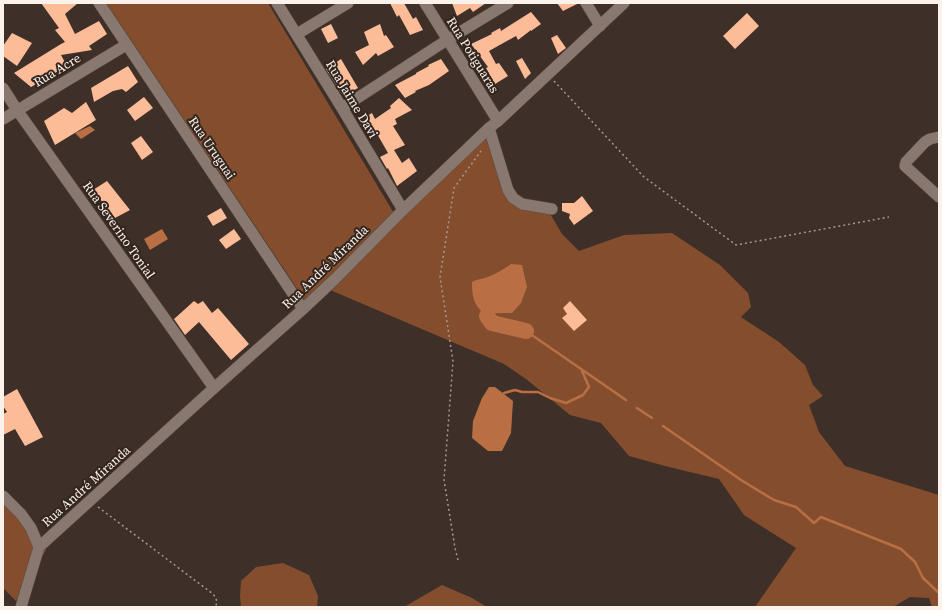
<svg xmlns="http://www.w3.org/2000/svg" width="942" height="610" viewBox="0 0 942 610" font-family="'Source Serif 4',serif">
<rect width="100%" height="100%" fill="#3e2f28"/>
<g fill="#844e2e">
<polygon points="106,3 268,3 398,220 488,133 520,208 549,212 562,234 579,251 624,235 672,233 720,265 748,293 751,307 741,317 779,342 805,365 813,385 823,396 809,405 819,432 845,466 939,495 939,607 932,607 929,598 910,597 893,607 755,607 796,548 744,515 719,479 665,466 629,456 601,423 570,415 526,379 504,364 330,290 310,308"/>
<polygon points="3,490 24,511 46,550 16,601 3,588"/>
<polygon points="283,563 309,575 318,596 317,607 241,607 240,596 241,581 256,567"/>
<polygon points="442,585 472,598 487,607 404,607"/>
</g>
<g fill="#b96f43">
<polygon points="90,126 95,130 81,139 75,133"/>
<polygon points="162,229 168,239 150,250 144,239"/>
<path d="M511,264L522,265L527,287L521,303L512,313H488L487,316C474,306 472,298 472,282C477,279 482,279 488,277C496,274 504,269 511,264Z"/>
<polygon points="489,387 495,387 513,401 511,433 502,451 488,451 472,438 473,421 482,398"/>
</g>
<g fill="none" stroke-linecap="round" stroke-linejoin="round">
<g stroke="#b96f43" stroke-width="2.5">
<polyline points="526,331 626,400"/>
<polyline points="504,393 515,390 522,392 538,392 550,398 566,403 583,395 589,387 582,371"/>
<polyline points="637,408 652,418"/>
<polyline points="663,426 741,480 774,500 796,507 814,523 821,517 901,549 915,562 923,578 939,593"/>
</g>
<polyline stroke="#b96f43" stroke-width="16" points="487,316 492,323 526,331"/>
</g>
<g fill="#fcbc98">
<polygon points="41,3 78,3 65,14 75,34 99,21 107,34 89,46 92,50 61,55 67,66 31,87 14,73 61,44 65,42 55,30 59,28"/>
<polygon points="390,3 404,3 413,19 416,17 423,30 410,35 399,15 397,17"/>
<polygon points="452,3 486,3 473,12 470,8 457,16"/>
<polygon points="557,3 579,3 563,11"/>
<polygon points="531,12 541,24 531,31 531,30 518,40 516,36 489,51 496,64 499,63 508,76 495,84 486,68 488,67 471,44 492,34 491,33 500,28 501,31"/>
<polygon points="747,13 759,26 735,49 723,36"/>
<polygon points="331,24 338,38 328,43 321,29"/>
<polygon points="380,24 384,36 386,35 394,47 378,56 376,53 363,65 355,52 369,45 364,32"/>
<polygon points="12,33 32,43 17,66 3,56 3,46"/>
<polygon points="557,35 566,48 558,54 551,38"/>
<polygon points="522,58 531,73 525,79 516,61"/>
<polygon points="341,59 358,88 343,96 326,69"/>
<polygon points="441,59 449,71 429,85 415,91 416,92 405,98 395,85 416,74 416,73 429,66 428,65"/>
<polygon points="128,66 138,82 126,92 122,89 113,91 94,102 91,88"/>
<polygon points="144,97 153,108 135,121 127,110"/>
<polygon points="399,98 412,110 395,119 397,124 393,126 405,145 394,150 402,163 409,158 417,171 397,186 388,168 387,169 380,157 388,153 376,132 369,136 359,121 372,113 375,119 391,108 390,106"/>
<polygon points="86,102 96,120 55,145 44,121 64,108 72,113"/>
<polygon points="141,136 153,152 142,160 131,143"/>
<polygon points="107,181 130,210 115,218 93,190"/>
<polygon points="582,196 593,211 574,225 569,218 570,214 562,211 562,203 574,203"/>
<polygon points="221,208 227,218 213,226 207,216"/>
<polygon points="234,229 241,239 226,249 219,240"/>
<polygon points="194,301 198,304 203,301 212,313 218,308 249,344 231,360 199,322 185,335 174,319"/>
<polygon points="570,301 587,320 574,331 562,318 567,314 563,308"/>
<polygon points="17,389 43,437 25,446 15,429 3,435 3,414 7,412 3,406 3,397"/>
</g>
<g fill="none" stroke-linecap="round" stroke-linejoin="round">
<defs>
<g id="minor">
<polyline points="99,3 303,309"/>
<polyline points="277,3 342,108 403,210"/>
<polyline points="425,3 498,121"/>
<polyline points="586,3 600,26"/>
<polyline points="297,34 348,3"/>
<polyline points="3,88 17,110 214,388"/>
<polyline points="342,108 447,40 508,3"/>
<polyline points="3,119 126,45"/>
<polyline points="489,128 508,190 513,198 522,204 552,209"/>
<polyline points="939,137 930,139 925,142 906,162 905,166 939,197"/>
<polyline points="3,496 21,514 31,528 39,547"/>
<polyline points="39,547 214,388 303,309 335,279 403,210 489,128 498,121 624,3"/>
<polyline points="21,607 39,547"/>
</g>
</defs>
<use href="#minor" stroke="#584c45" stroke-width="12"/>
<g stroke="#a69a94" stroke-width="1.5" stroke-dasharray="2 3" stroke-linecap="butt">
<polyline points="554,81 644,177 736,245 889,217"/>
<polyline points="98,507 213,594 216,598 217,603 215,607"/>
<polyline points="458,560 455,548 444,480 453,361 440,277 454,188 481,151"/>
</g>
<use href="#minor" stroke="#89786f" stroke-width="11"/>
</g>
<g text-anchor="middle" dominant-baseline="central" stroke-width="4" stroke-linejoin="round" paint-order="stroke">
<g font-size="13" fill="#fbf2ec" stroke="#33261e">
<text transform="translate(473 55) rotate(58)">Rua Potiguaras</text>
<text transform="translate(57 70) rotate(-31)">Rua Acre</text>
<text transform="translate(352 99) rotate(59)">Rua Jaime Davi</text>
<text transform="translate(212 148) rotate(56)">Rua Uruguai</text>
<text transform="translate(119 230) rotate(55)">Rua Severino Tonial</text>
<text transform="translate(325 267) rotate(-44)">Rua André Miranda</text>
<text transform="translate(86 486) rotate(-42)">Rua André Miranda</text>
</g>
</g>
<rect width="942" height="610" fill="none" stroke="#fbf2ec" stroke-width="8"/>
</svg>
